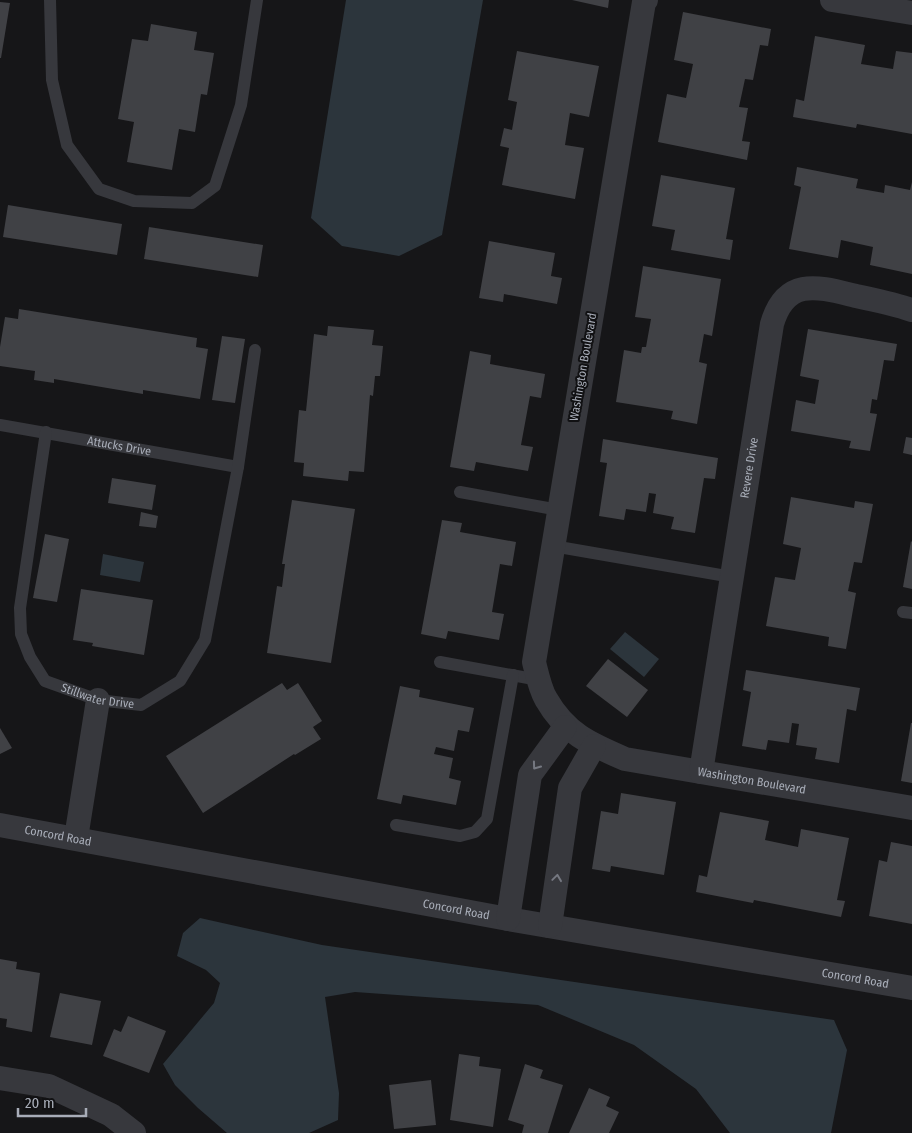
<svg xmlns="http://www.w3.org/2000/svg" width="912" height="1133" viewBox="0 0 912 1133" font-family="'Fira Sans Condensed',sans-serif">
<rect width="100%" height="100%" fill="#161618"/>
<g fill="#2c353c">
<polygon points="346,0 483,0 442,235 399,256 342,246 311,218"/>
<polygon points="103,554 144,562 140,582 100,575"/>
<polygon points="625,632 659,659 644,677 610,649"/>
<polygon points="200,918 322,945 834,1020 847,1050 831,1133 730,1133 696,1089 634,1045 538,1005 355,992 325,997 339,1093 338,1120 309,1133 227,1133 198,1108 175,1085 163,1064 214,1003 220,983 206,970 177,956 183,933"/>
</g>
<g fill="#404145">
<polygon points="572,0 609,0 608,8"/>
<polygon points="0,2 10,3 1,58 0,58"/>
<polygon points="683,12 771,29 768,46 760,45 753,80 745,79 739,107 748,108 742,141 750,142 747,160 658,142 667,94 686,98 693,64 674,60"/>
<polygon points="151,24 197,32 194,50 214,53 207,95 201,94 195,132 179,129 172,170 127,162 134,122 118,119 132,39 148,41"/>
<polygon points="815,36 865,45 861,64 893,69 896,51 912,53 912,134 857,124 856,128 793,117 796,99 804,101"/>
<polygon points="517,51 599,66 589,117 570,113 565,145 584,148 575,199 502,185 509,148 500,146 504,128 512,130 517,102 508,100"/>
<polygon points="797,167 858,179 856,188 884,193 885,185 910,190 912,182 912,274 870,265 873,247 841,240 838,258 789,249 801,187 794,185"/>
<polygon points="661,175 735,188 726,239 733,240 730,260 671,250 675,230 652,226"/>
<polygon points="8,205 122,224 117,255 3,237"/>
<polygon points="149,227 263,245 258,277 144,259"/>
<polygon points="489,241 555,253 551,276 562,278 557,304 504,294 503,302 479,298"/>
<polygon points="643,266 721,279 712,336 704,334 699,362 707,364 697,424 671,419 673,411 616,402 624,350 641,353 642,347 646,347 651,319 635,317"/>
<polygon points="19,309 197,338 196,347 208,349 200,399 143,390 143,394 54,379 54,383 34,380 35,371 0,366 0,347 5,317 18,319"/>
<polygon points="328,326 374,330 372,345 383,346 380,376 375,376 373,396 370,395 364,472 349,471 348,481 303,476 304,463 294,462 299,410 306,411 314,334 327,336"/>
<polygon points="808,329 897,344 894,361 884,360 877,400 872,399 870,413 877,414 870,451 849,448 851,441 791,431 796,400 815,404 819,380 800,376"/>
<polygon points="222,336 245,339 235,403 212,400"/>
<polygon points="470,351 491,355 490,364 545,374 541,398 530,396 521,445 533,447 528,471 476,462 474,471 450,467"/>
<polygon points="906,437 912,438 912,455 903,453"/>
<polygon points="603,439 718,458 715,479 704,478 695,533 671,529 674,517 653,513 656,494 649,493 646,512 626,509 624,520 599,516 607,463 600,462"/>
<polygon points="112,478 156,485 152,510 108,503"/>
<polygon points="791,497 854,508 855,501 873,504 862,563 854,562 848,591 856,593 846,649 828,646 829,637 766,626 775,577 795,580 801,548 783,544"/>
<polygon points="292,500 355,509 331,663 267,653 277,586 282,587 285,564 282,564"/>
<polygon points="141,512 158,516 156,528 139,526"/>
<polygon points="442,520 462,523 460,532 516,542 512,566 500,564 492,612 504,614 499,640 448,631 446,639 421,634"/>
<polygon points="45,534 69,539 57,602 33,598"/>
<polygon points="911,541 912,542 912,589 903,587"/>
<polygon points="81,589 153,600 144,655 92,646 93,643 73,640"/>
<polygon points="608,659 648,690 627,717 586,686"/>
<polygon points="746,670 860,688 856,711 847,709 839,763 815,759 817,748 796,745 799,724 792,723 789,743 768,740 766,750 742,746 751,692 743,690"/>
<polygon points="282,683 287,690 298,683 322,721 313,727 321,739 295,755 294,754 203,813 166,756"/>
<polygon points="400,686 420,690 419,697 474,708 469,732 458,730 454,751 436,747 434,754 453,758 449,778 461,781 456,805 403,795 401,804 377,799"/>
<polygon points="911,723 912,723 912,783 901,781"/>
<polygon points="0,728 12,748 0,754"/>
<polygon points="621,793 676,802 664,875 611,866 610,872 592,869 601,811 618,814"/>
<polygon points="720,812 769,821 765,840 798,847 801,829 849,838 837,900 845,901 841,917 754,900 753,903 696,892 699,875 707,877"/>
<polygon points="891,842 912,846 912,924 869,916 879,860 887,862"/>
<polygon points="0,959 17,962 16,969 40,973 32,1032 6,1027 7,1019 0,1018"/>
<polygon points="60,993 101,1001 92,1045 50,1037"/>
<polygon points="128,1016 166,1031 149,1073 103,1056 114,1029 121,1032"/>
<polygon points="459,1054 480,1057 479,1066 501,1069 493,1127 450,1120"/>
<polygon points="525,1064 543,1070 540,1078 563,1085 548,1133 522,1133 524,1125 508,1120"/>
<polygon points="431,1080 436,1125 394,1129 389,1085"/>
<polygon points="589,1088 610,1097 606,1106 619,1112 609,1133 569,1133"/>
</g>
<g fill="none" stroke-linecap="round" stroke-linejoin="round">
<g stroke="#37383d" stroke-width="12">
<polyline points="50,0 52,80 67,145 99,189 134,201 192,203 215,186 241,105 257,0"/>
<path id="s1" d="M0,425L238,467"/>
<path id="s2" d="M46,432L20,608L21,634L30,657L45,681L98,700L141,705L180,681L205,640L238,467L255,350"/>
<polyline points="460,492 559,510"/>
<polyline points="553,546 732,577"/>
<polyline points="903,612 912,613"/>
<polyline points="440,662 539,680"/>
<polyline points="396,825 460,836 475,832 487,819 513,675"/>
</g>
<g stroke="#37383d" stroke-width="24">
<path id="s3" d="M646,0L644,2L534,662C537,674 540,689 546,699C566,734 590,744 625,759L912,808"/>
<polyline points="832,0 912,13"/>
<path id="s4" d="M701,772L772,324C786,276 819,287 856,296C875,300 894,304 912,310"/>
<path id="s5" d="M0,825L508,919L912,988"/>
<polyline points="76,838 98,700"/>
<polyline points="508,919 530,775 565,727"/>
<polyline points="550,926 570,788 594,746"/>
<polyline points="0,1078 49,1086 111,1115 134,1133"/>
</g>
</g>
<defs><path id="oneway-chevron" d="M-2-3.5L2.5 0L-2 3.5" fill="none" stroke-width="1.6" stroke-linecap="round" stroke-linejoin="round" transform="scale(1.25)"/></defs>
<g stroke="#757881">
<use href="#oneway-chevron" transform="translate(536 766) rotate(126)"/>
<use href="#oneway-chevron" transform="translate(557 878) rotate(-82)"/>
</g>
<g text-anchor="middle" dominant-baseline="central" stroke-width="4" stroke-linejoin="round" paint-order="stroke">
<g font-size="12" fill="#a8adb8" stroke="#111113">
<text transform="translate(583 367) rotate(-80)">Washington Boulevard</text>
<text stroke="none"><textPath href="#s1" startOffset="121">Attucks Drive</textPath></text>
<text stroke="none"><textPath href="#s4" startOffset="308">Revere Drive</textPath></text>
<text stroke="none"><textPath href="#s2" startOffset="312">Stillwater Drive</textPath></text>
<text stroke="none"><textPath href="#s3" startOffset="941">Washington Boulevard</textPath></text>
<text stroke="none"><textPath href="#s5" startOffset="59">Concord Road</textPath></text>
<text stroke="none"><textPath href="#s5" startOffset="464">Concord Road</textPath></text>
<text stroke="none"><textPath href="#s5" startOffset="869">Concord Road</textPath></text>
</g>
</g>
<path d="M18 1108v8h68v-8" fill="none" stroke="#a8adb8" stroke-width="2.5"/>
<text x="25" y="1108" font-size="15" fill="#a8adb8" stroke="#111113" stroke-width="4" paint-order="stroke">20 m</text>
</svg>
